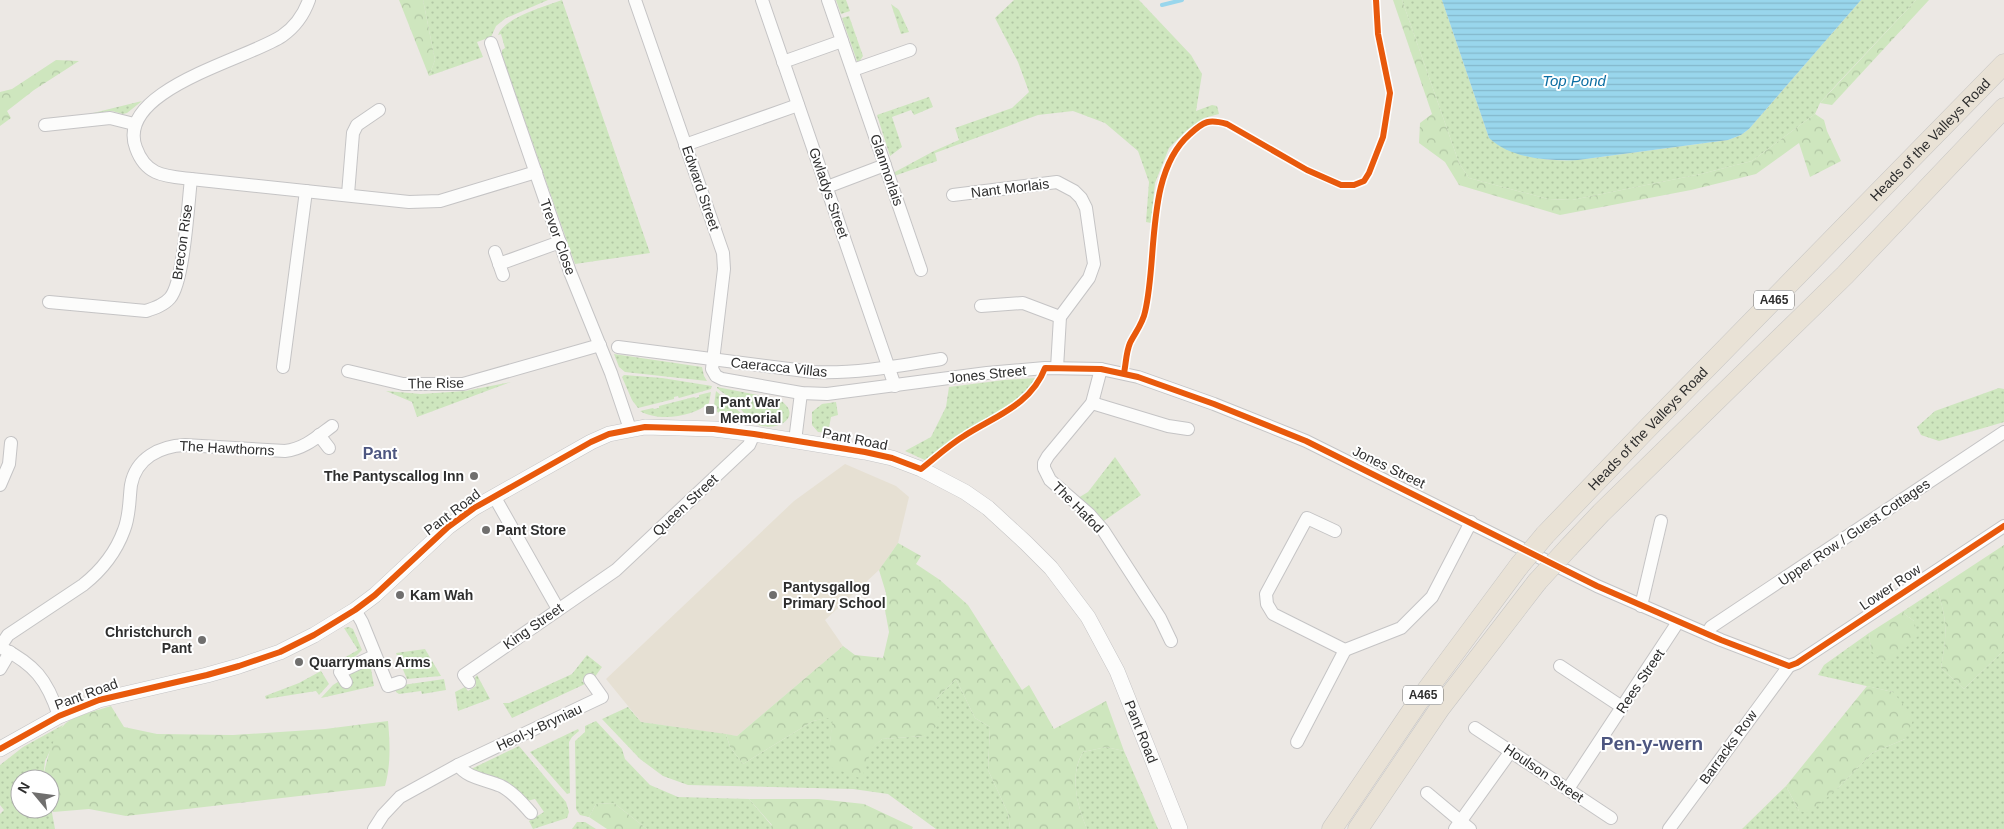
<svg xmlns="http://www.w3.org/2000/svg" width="2004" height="829" viewBox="0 0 2004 829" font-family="Helvetica,sans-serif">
<defs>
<pattern id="grass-dots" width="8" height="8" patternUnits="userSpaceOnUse" patternTransform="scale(1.25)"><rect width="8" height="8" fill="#cee6be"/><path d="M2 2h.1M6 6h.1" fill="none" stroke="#b1c6a4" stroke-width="1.8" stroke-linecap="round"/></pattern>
<pattern id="forest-crowns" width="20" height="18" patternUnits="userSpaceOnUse" patternTransform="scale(1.25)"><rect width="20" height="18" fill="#cee6be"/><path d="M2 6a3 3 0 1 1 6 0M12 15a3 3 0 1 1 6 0" fill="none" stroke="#b1c6a4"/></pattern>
<pattern id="water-rules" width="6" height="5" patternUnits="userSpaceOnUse" patternTransform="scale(1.25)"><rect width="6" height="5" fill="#99d6ec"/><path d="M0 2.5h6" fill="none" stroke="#84b8cb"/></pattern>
</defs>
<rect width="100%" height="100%" fill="#ece8e4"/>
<polygon fill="#e6e0d3" points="845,464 896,486 909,497 898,543 879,570 825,620 843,646 737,736 641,722 606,679 794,501"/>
<g fill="url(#grass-dots)">
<polygon points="423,0 548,0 506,18 496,26 491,37 477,42 483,57 429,76 435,60"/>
<path d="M562,0L650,253L575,264L502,55V50L505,48L501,34L498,35C505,17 544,7 562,0Z"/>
<polygon points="836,0 846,0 850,11 841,14"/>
<polygon points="1014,0 1139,0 1191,55 1202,74 1196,111 1212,105 1217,106 1219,114 1204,118 1187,130 1169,148 1155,183 1151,223 1146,222 1149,182 1138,151 1105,123 1073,111 1038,115 935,153 937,161 894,176 893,173 934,151 959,140 955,128 1012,108 1029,92 1018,62 995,18"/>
<path d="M1402,0H1442L1489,138C1519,157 1543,162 1578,160L1728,140L1741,135L1749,129L1861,0H1916L1838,83L1820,103L1815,114L1752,161L1701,174L1572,200L1548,199L1469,178L1459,163Z"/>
<polygon points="891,4 899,10 909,32 901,34"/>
<polygon points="849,16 863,56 859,62 857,61 842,18"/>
<polygon points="929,97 933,107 914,115 911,110 892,117 902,147 890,156 877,115"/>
<polygon points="142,101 127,113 123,114 112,111 89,114"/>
<polygon points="614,354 702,367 704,376 707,381 625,372 619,367"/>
<polygon points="624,375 662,378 712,386 711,389 679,398 678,396 674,397 674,399 638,408 632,400 622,377"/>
<polygon points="1038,378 1023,398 968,430 927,461 905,451 931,437 946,407 949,387 1004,380"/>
<polygon points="511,382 417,417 412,402 386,391 421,394 465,391"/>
<path d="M717,387L778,399C806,415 777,434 756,424C749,420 733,399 726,395C724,393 720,391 717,388Z"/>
<polygon points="1999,388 2004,389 2004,422 1939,441 1921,435 1917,427 1935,411"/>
<polygon points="716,391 751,422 750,424 717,412 717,406 714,405"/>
<path d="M711,392L709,403C693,417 659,422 640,411L653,408L654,409L659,408V406L694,397L696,398L699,397V395Z"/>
<polygon points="836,402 838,415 831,417 828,433 818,432 812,425 812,412 822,404"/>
<polygon points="1115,457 1141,495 1101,523 1078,498 1088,492"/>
<path d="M1937,589C1948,623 1947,633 1941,668L1964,689L2004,650V829H1742L1786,786L1799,811L1838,788L1872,753L1905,739L1893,692L1818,675L1824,665L1869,633L1871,651L1914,621L1902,612Z"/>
<polygon points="349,627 353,629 362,650 357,655 344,663 342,659 358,650 344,628"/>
<polygon points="425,649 441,676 407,679 396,653"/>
<polygon points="587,655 602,667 594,678 588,675 582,681 585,684 512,718 503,703 509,703 572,674"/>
<polygon points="362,667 371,669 374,686 321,698 333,685"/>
<polygon points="321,671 329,684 319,695 316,691 266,699 265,696 299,683"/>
<polygon points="477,675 490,699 458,711 455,692 465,687 468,691 476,686 474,679"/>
<polygon points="444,679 446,690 422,694 421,691 399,694 396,692 395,688 403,685"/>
<polygon points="956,679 975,718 990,727 988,770 1008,813 1010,829 936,829 888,794 853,789 688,785 663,776 640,759 602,719 628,707 641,722 726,734 730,747 743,764 813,721 834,716 830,742 870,749 882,739 924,736 936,699"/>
<polygon points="596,721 622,749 625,759 650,785 678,797 749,799 772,826 770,829 647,829 614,803 596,804 589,817 580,815 576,809 575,741 585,732 585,726"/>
<polygon points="63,725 45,761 43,779 20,779 20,809 50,809 50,802 55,829 0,829 0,814 4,810 0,805 0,765 23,747"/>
<polygon points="578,729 579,731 572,737 569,742 570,793 567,794 530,752"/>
<polygon points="519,746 566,802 569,812 567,818 533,829 529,821 544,812 535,799 527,801 469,770"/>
<path d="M1106,747L1124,751L1158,829H1087C1077,805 1069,776 1083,752Z"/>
<polygon points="577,822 585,822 596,829 572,829"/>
</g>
<g fill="url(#forest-crowns)">
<polygon points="399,0 423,0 435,60 429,76"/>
<polygon points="1393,0 1402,0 1459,163 1469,178 1548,199 1572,200 1701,174 1752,161 1815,114 1824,120 1827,131 1841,161 1810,177 1799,143 1756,174 1691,190 1560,215 1459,185 1445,162 1419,143 1420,123 1432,114"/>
<polygon points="1916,0 1929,0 1832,105 1820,103"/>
<polygon points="56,60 79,61 34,90 7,111 11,118 0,126 0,92 12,89"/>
<path d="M898,543L921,556L916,564L940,580L968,605L1022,690L1029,685L1054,729L1106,701L1124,751L1106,747L1083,752C1069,775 1077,805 1087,829H1010L1008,813L988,770L990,727L975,718L956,679L936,699L940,724L924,736L882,739L870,750L862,779L831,767L830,742L833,717L813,721L743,764L730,747L726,734L737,736L843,646L855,655L883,658L889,632L885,610L886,593L879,570Z"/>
<path d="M2004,545V650L1964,689L1941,668C1947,633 1948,623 1937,589Z"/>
<polygon points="1902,612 1914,621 1918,636 1902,651 1883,662 1871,651 1869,633"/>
<polygon points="1867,686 1893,692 1914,718 1905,739 1872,753 1838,788 1809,813 1799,811 1786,786"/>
<path d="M111,706L124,727L157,734L233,735L325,729L388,721C390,743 391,764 385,786L126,816L89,809L53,812L50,802V779H43C45,765 53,735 64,725C72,716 99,710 111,706Z"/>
<polygon points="749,799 818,799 864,804 913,827 912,829 770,829 772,825"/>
<polygon points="614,803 647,829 607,829 589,817 596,804"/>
</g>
<path fill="url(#water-rules)" d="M1442,0H1861L1749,129L1741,135L1728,140L1578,160C1549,161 1511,159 1489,138Z"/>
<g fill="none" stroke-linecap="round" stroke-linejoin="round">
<polyline stroke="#99d6ec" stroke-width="4" points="1162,5 1182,0"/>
<defs>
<g id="minor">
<path d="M309,0C304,14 295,27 282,36C248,59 114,90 136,148C146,176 165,176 191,179L409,202L440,201L536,172"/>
<polyline points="635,0 723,253 724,269 712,369 716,376 722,379 801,393 827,394 987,373 1045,368 1101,369 1138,377 1214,404 1306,441 1597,586 1721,640 1789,666 1797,663 2004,526"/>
<polyline points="762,0 895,386"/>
<polyline points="828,0 921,270"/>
<polyline points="491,43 570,272 611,373 630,429"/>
<polyline points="783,62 842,41"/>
<polyline points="853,70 910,50"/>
<polyline points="45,125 110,118 134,124"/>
<polyline points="685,145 798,105"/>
<polyline points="827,187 885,165"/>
<polyline points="348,194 353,133 357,125 379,110"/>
<polyline points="953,195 1057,182 1074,191 1081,198 1086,208 1094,264 1089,278 1060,317 1057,368"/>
<polyline points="495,252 503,275"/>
<polyline points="499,264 560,242"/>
<path d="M49,302L146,311C155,308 164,305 170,298C184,282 188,204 191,179"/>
<polyline points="981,306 1023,303 1060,317"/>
<path d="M618,347L813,372C856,374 898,366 941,359"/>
<polyline points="283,367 306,191"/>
<polyline points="1101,369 1092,403 1048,456 1044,463 1044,468 1050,480 1089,514 1103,530 1160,618 1171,641"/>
<polyline points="348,371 403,384 463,384 600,345"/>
<polyline points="1092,403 1168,426 1188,429"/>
<polyline points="319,435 329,448"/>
<polyline points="795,441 801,393"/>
<polyline points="0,485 9,464 11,443"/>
<polyline points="494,496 558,609"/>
<polyline points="1335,531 1307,518 1266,594 1267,604 1273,614 1345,650 1401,628 1432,597 1471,522"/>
<polyline points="1641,606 1661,521"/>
<polyline points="355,610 362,622 388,686 400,682"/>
<polyline points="1707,634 1711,627 2004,432"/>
<path d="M0,647L8,635L83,585C102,570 116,552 124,530C130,515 129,500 131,485C136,458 160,446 185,445L285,451C304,449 317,437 332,426"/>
<path d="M0,647C34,664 47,679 59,716"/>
<polyline points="1560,666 1622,707"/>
<polyline points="0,669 10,652"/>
<polyline points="346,682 340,672 374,656"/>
<polyline points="469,682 464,675 616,570 749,445 754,434"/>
<polyline points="1475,728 1611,818"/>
<polyline points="1297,742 1345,650"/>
<polyline points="458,765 602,697 590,680"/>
<polyline points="1568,789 1678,622"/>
<polyline points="1427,793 1470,829"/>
<path d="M374,829L383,815L400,797L458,765C468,779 486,779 501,786C513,792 522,803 531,813"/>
<polyline points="1455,829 1511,751"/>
<polyline points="1669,829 1789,666"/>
</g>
<g id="tertiary">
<path id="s1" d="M0,749L59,716L99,700L207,675L239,666L280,652L314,635L355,610L375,595L448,527L474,508L591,442L609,434L645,427L714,429L754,434L865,452L892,458L921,469L965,492L988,508L1026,543L1051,568L1088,617L1117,671L1180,829"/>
</g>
<g id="trunk">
<path id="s2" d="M1545,535L1641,435L2004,64"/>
<polyline points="1569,547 1601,513 1845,275 2004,108"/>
<polyline points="1332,829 1418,702 1519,566"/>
<polyline points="1358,829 1440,708 1537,582"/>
</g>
</defs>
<use href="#minor" stroke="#c5c4c5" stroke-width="14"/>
<use href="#tertiary" stroke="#c5c4c5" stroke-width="16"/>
<use href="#trunk" stroke="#c6c5c4" stroke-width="21"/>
<use href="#minor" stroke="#fcfcfb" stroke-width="12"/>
<use href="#tertiary" stroke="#fcfcfb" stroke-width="15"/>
<use href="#trunk" stroke="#e9e2d6" stroke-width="20"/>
<defs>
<g id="trunk-bridge">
<polyline points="1519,566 1545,535"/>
<polyline points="1537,582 1569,547"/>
</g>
</defs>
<use href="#trunk-bridge" stroke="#c6c5c4" stroke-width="21" stroke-linecap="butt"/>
<use href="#trunk-bridge" stroke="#e9e2d6" stroke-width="20"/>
<defs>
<g id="cycleway">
<path d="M1124,373C1126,364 1126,352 1130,343C1135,333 1143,323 1145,312C1158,259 1145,173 1190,134C1204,121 1209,119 1227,124L1307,170L1341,185H1354L1364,181L1369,173L1383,137L1390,93L1378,34L1376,0"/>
<path d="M0,749L59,716L99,700L207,675L239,666L280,652L314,635L355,610L375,595L448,527L474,508L591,442L609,434L645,427L714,429L754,434L865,452L892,458L921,469C935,458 949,445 964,436C995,416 1031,405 1045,368L1101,369L1138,377L1214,404L1306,441L1597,586L1721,640L1789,666L1797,663L2004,526"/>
</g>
</defs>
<use href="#cycleway" stroke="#fff" stroke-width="9"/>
<use href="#cycleway" stroke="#e8590c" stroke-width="6"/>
</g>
<g fill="#706f6e" stroke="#fff" stroke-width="2">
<rect x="705" y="405" width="10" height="10" rx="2.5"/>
<circle cx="474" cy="476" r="5"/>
<circle cx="486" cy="530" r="5"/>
<circle cx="400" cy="595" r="5"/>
<circle cx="773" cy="595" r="5"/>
<circle cx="202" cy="640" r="5"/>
<circle cx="299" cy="662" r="5"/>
</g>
<g text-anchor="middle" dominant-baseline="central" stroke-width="4" stroke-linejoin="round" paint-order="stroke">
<g fill="#fff" stroke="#6d6d6d" stroke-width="1">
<rect x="1754" y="290.5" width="40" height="19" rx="4"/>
<rect x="1403" y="685.5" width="40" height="19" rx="4"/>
</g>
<g font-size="12" font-weight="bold" fill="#2e2e2e">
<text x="1774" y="300">A465</text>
<text x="1423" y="695">A465</text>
</g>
<g font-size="14" fill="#2e2e2e" stroke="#fff">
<text stroke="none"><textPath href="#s2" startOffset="552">Heads of the Valleys Road</textPath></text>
<text transform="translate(887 170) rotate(71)">Glanmorlais</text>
<text transform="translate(701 188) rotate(71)">Edward Street</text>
<text transform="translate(1010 188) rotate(-7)">Nant Morlais</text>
<text transform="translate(829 193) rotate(71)">Gwladys Street</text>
<text transform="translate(558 237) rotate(70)">Trevor Close</text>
<text transform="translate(182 242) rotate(-82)">Brecon Rise</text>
<text transform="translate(779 367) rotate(6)">Caeracca Villas</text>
<text transform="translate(987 374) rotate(-6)">Jones Street</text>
<text transform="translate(436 383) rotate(-1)">The Rise</text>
<text stroke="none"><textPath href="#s2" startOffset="148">Heads of the Valleys Road</textPath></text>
<text transform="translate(855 439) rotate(11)">Pant Road</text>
<text transform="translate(227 448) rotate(3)">The Hawthorns</text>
<text transform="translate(1389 467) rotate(26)">Jones Street</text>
<text transform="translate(685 505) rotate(-43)">Queen Street</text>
<text transform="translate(1078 507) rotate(45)">The Hafod</text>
<text transform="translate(452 512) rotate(-37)">Pant Road</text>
<text transform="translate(1854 532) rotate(-34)">Upper Row / Guest Cottages</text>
<text transform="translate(1890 587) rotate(-34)">Lower Row</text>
<text transform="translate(533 626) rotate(-35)">King Street</text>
<text transform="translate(1640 681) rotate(-56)">Rees Street</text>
<text transform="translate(86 694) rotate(-20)">Pant Road</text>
<text transform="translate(539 727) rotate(-25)">Heol-y-Bryniau</text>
<text stroke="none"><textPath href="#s1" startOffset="1365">Pant Road</textPath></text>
<text transform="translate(1728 747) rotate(-54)">Barracks Row</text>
<text transform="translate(1544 773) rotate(34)">Houlson Street</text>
</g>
<g font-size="14" font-weight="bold" fill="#2e2e2e" stroke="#fff" text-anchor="start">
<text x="720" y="402">Pant War<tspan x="720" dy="16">Memorial</tspan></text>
<text x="464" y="476" text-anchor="end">The Pantyscallog Inn</text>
<text x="496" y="530">Pant Store</text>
<text x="783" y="587">Pantysgallog<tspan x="783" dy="16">Primary School</tspan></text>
<text x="410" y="595">Kam Wah</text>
<text x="192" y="632" text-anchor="end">Christchurch<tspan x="192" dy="16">Pant</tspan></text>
<text x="309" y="662">Quarrymans Arms</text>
</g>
<g font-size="15" font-style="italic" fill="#0d6fa3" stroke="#fff">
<text x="1574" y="80">Top Pond</text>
</g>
<g font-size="16" font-weight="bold" fill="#4d5680" stroke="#fff">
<text x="380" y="453">Pant</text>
</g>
<g font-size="19" font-weight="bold" fill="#4d5680" stroke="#fff">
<text x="1652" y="743">Pen-y-wern</text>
</g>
</g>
<g transform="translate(35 794) rotate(299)"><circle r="24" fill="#ffffff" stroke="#ababab"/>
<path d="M0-4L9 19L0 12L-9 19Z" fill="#706f6e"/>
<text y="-8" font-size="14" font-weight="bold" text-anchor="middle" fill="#2e2e2e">N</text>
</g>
</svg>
